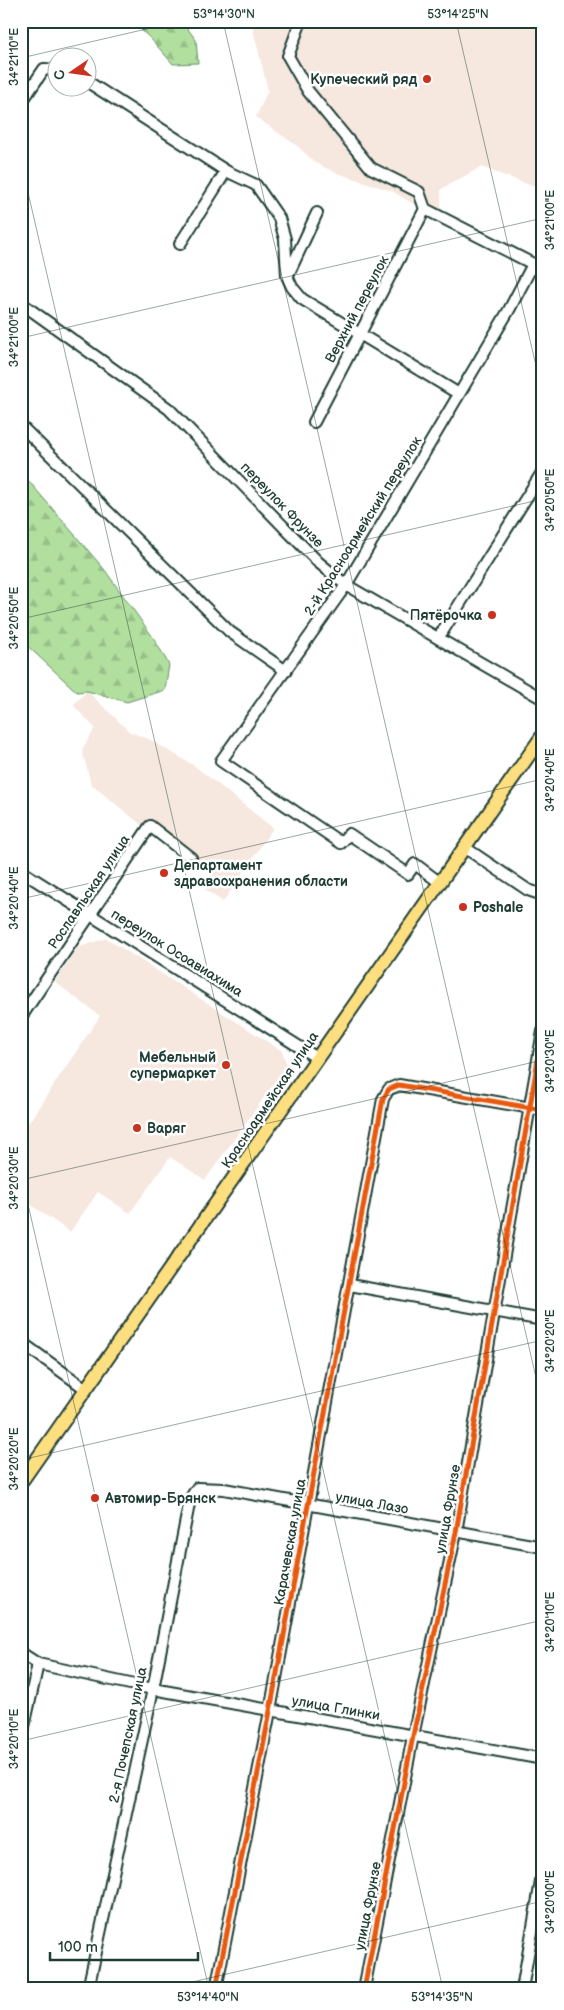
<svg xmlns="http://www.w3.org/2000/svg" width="564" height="2010" viewBox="0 0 564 2010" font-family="'Balsamiq Sans',sans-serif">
<defs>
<pattern id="forest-firs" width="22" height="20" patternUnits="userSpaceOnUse" patternTransform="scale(1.25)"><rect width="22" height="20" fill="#b0df9e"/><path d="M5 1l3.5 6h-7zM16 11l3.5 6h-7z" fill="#97c089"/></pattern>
</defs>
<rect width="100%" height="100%" fill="#fff"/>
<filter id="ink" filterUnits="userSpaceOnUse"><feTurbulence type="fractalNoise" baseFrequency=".02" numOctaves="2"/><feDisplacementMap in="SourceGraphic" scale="10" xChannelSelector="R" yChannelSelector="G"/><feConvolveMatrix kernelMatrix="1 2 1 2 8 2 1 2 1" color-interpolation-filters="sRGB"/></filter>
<g filter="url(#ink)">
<g fill="#f6e7df">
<polygon points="251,21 543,21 543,190 481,167 441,189 441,210 437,218 392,191 334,172 316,163 297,146 256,117 268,90"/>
<polygon points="87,691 130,732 151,740 196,767 273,828 223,902 205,889 216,870 144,827 91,784 82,750 95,728 73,705"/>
<polygon points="106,938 282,1051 287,1065 205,1180 170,1157 130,1213 98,1192 70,1232 21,1198 21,1154 23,1151 21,1149 21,1134 100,1016 55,982 77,948"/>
</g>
<g fill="url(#forest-firs)" stroke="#688e69">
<polygon points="131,21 182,21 196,40 198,63 173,64 150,38"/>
<polygon points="21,472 104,569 155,640 169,665 165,690 127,702 87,691 77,692 21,640"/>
</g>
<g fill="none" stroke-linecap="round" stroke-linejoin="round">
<defs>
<g id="minor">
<polyline points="301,21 288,56 308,91 371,168 419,192 425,209 543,269"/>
<polyline points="88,82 226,171 256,185 279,218 285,239 287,276 292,287 302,299 459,394"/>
<polyline points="21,103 44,69 58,70"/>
<polyline points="180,244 226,171"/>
<polyline points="288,275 317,213"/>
<polyline points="21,303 169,409 318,562 346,585 543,699"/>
<polyline points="314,422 425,209"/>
<polyline points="21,426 230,632 286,671"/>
<polyline points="439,637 543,471"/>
<polyline points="464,847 528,890 543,895"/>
<polyline points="21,871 317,1058"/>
<polyline points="439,882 415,864 408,874 349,834 341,843 221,761 346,585 509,310 533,264"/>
<polyline points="21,1017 150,826 191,858"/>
<polyline points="350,1285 543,1320"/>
<polyline points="21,1342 86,1389"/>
<polyline points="21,1653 38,1664 153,1689 543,1759"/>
<polyline points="21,1740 38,1664"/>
<polyline points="88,1989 153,1689 190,1499 197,1488 224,1489 543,1547"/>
<polyline points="216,1989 270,1711 383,1099 389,1089 399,1085 543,1110"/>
<polyline points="364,1989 413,1736 456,1532 543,1031"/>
<polyline points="522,1989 543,1870"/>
</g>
<polyline id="major" points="21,1482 543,735"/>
</defs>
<use href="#minor" stroke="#1f3d34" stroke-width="14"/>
<use href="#major" stroke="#1f3d34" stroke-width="16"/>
<use href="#minor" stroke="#fff" stroke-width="10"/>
<use href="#major" stroke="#fddf80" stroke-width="12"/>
<defs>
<g id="cycleway">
<polyline points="216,1989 270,1711 383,1099 389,1089 399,1085 543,1110"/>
<polyline points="364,1989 413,1736 456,1532 543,1031"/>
</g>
</defs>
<use href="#cycleway" stroke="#fff" stroke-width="8"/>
<use href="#cycleway" stroke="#e8590c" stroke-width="5"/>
</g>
</g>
<path fill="none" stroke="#1f3d34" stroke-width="1" stroke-opacity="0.45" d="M223,21L543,1408M456,21L543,396M21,58L181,21M21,162L443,1989M21,338L543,218M21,619L543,499M21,899L543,779M21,1174L209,1989M21,1180L543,1060M21,1460L543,1340M21,1741L543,1620M162,1989L543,1901"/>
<g fill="#c8321e" stroke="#fff" stroke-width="2">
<circle cx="427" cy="79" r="5"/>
<circle cx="492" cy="615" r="5"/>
<circle cx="164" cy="873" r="5"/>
<circle cx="463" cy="907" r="5"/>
<circle cx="226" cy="1065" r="5"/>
<circle cx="137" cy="1128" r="5"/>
<circle cx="95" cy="1498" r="5"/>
</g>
<g text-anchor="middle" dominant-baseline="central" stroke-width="5" stroke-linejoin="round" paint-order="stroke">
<g font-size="14" font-weight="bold" fill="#1f3d34" stroke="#fff" text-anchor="start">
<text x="417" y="79" text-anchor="end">Купеческий ряд</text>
<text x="482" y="615" text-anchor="end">Пятёрочка</text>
<text x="174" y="865">Департамент<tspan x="174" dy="16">здравоохранения области</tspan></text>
<text x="473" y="907">Poshale</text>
<text x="216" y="1057" text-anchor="end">Мебельный<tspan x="216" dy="16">супермаркет</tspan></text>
<text x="147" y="1128">Варяг</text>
<text x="105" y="1498">Автомир-Брянск</text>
</g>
<g font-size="14" fill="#1f3d34" stroke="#fff">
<text transform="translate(357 309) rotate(-62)">Верхний переулок</text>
<text transform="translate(282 505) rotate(46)">переулок Фрунзе</text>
<text transform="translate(363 526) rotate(-58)">2-й Красноармейский переулок</text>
<text transform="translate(89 892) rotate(-56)">Рославльская улица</text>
<text transform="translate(177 953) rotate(32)">переулок Осоавиахима</text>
<text transform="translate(270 1100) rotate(-56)">Красноармейская улица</text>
<text transform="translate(372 1503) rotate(10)">улица Лазо</text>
<text transform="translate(448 1509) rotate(-80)">улица Фрунзе</text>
<text transform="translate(290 1542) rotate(-80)">Карачевская улица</text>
<text transform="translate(336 1708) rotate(10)">улица Глинки</text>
<text transform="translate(128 1735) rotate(-78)">2-я Почепская улица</text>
<text transform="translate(368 1906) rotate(-79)">улица Фрунзе</text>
</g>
</g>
<rect width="564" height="2010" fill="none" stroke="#fff" stroke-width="55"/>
<g transform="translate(72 72) rotate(257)"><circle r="24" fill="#ffffff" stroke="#a5b1ae"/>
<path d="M0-4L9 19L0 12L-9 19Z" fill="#c8321e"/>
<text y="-8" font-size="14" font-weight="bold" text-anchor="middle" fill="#1f3d34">С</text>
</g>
<path d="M50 1952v8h148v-8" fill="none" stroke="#1f3d34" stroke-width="2.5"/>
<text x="58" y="1952" font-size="15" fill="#1f3d34" stroke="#ffffff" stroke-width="4" paint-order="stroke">100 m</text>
<rect x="28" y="28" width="508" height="1954" fill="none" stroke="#1f3d34" stroke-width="2"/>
<g font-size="12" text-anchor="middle" fill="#1f3d34">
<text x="224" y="18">53°14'30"N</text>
<text x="458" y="18">53°14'25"N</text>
<text transform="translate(14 57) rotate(-90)" y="4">34°21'10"E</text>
<text transform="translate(550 220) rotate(-90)" y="4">34°21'00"E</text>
<text transform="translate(14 337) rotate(-90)" y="4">34°21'00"E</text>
<text transform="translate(550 500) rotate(-90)" y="4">34°20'50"E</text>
<text transform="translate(14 618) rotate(-90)" y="4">34°20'50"E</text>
<text transform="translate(550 780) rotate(-90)" y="4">34°20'40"E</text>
<text transform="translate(14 898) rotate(-90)" y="4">34°20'40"E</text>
<text transform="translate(550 1061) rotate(-90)" y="4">34°20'30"E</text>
<text transform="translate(14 1178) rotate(-90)" y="4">34°20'30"E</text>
<text transform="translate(550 1341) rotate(-90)" y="4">34°20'20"E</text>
<text transform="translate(14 1459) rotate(-90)" y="4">34°20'20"E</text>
<text transform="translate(550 1622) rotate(-90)" y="4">34°20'10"E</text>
<text transform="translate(14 1739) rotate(-90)" y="4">34°20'10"E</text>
<text transform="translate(550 1902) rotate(-90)" y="4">34°20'00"E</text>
<text x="208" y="2001">53°14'40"N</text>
<text x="442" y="2001">53°14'35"N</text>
</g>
</svg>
